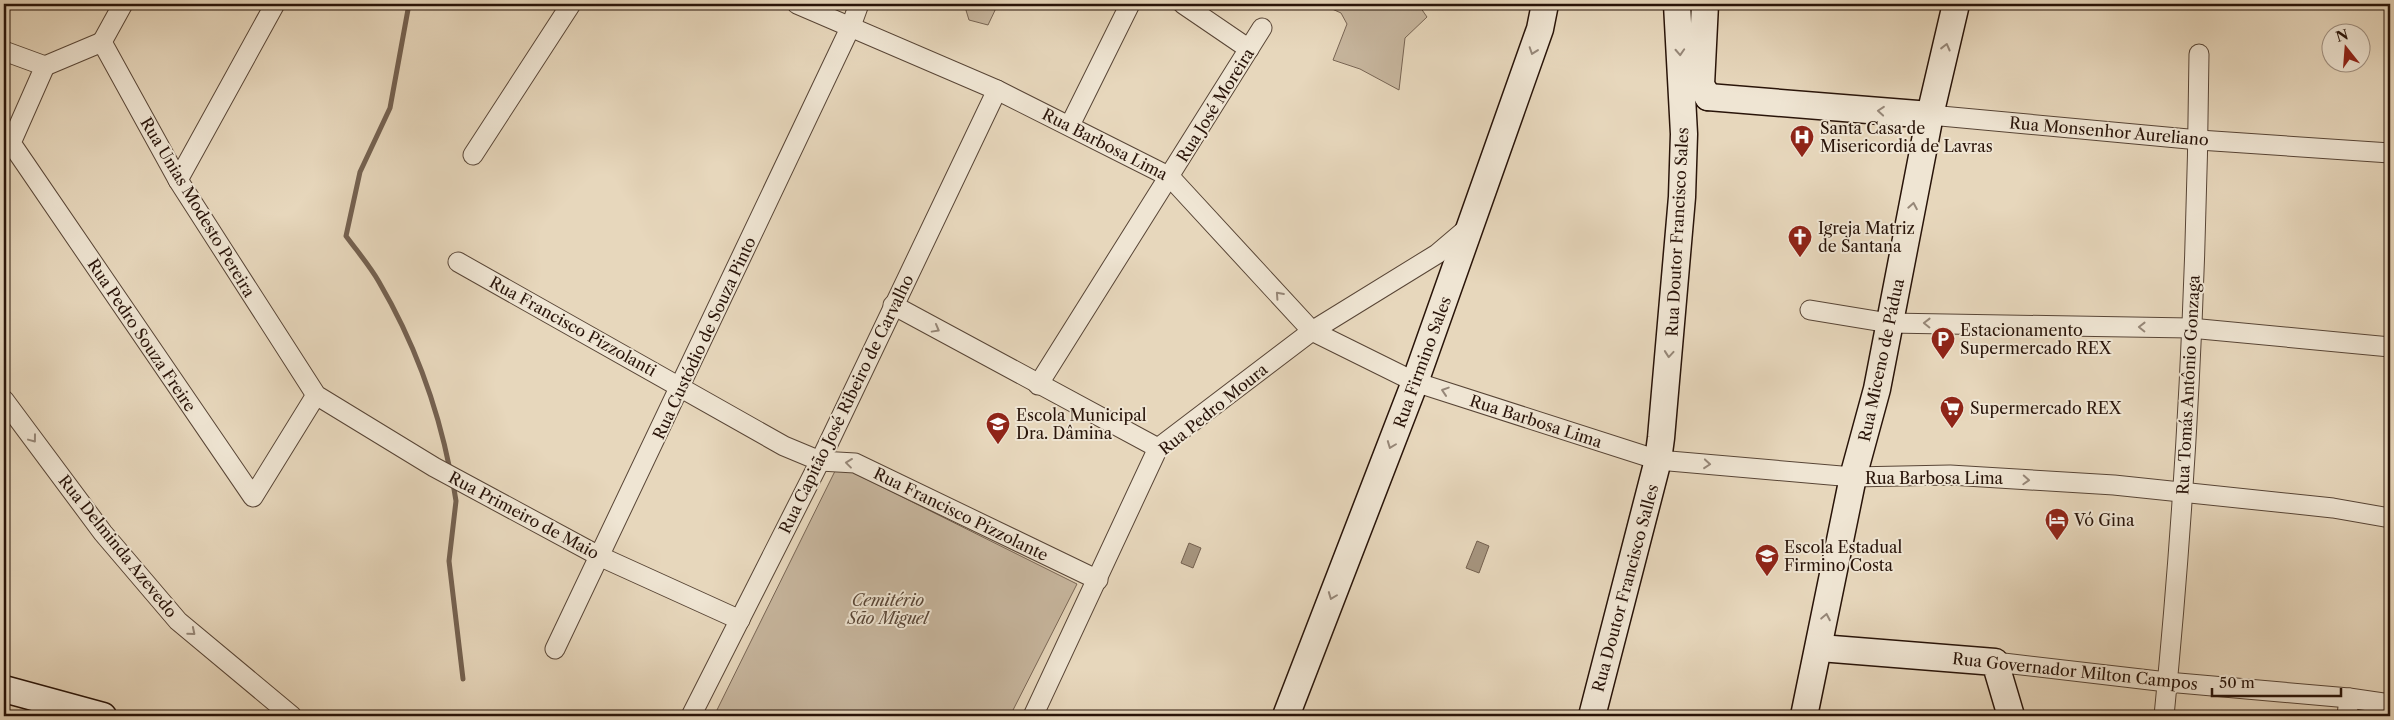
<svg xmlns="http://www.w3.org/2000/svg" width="2394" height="720" viewBox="0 0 2394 720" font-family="'Libre Caslon Text',serif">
<rect width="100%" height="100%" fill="#e7d7bc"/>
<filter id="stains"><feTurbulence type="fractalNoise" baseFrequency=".004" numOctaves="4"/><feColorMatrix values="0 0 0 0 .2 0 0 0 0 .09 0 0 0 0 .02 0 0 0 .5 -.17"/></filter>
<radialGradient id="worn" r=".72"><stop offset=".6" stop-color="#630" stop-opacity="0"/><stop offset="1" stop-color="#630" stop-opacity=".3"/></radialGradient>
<g fill="#c7b69e" stroke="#786554">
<polygon points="966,4 998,4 988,25 969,20 965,7"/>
<polygon points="1321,4 1418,4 1427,17 1405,38 1399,90 1360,69 1333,60 1347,24 1341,13"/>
<polygon points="838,465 1077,584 1010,716 714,716"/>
</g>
<g fill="#a6957f" stroke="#746150">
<polygon points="1477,541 1489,546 1479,573 1466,568"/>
<polygon points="1189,543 1201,548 1193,568 1181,563"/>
</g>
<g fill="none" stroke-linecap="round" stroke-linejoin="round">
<g stroke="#746150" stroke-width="5">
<path d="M409,4L390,108L360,172L346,236C357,251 370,266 379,282C413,340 437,405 450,470"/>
<polyline points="453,483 456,501 449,561 463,679"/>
</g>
<defs>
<g id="street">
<polyline points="797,4 997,90 1170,177 1312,331 1415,382 1658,460 1853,477 1950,475 2114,485 2333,508 2390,518"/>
<polyline points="1183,4 1249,49"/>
<polyline points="102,42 123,4"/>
<polyline points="4,51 45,66"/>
<polyline points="45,66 102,42 178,180 316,395 434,467 599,556 740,620"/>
<polyline points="45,66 11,143 253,497 316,395"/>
<polyline points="1930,115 2199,140 2390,153"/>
<polyline points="1070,125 1130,4"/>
<polyline points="473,155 571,4"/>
<polyline points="178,180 275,4"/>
<polyline points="458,262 784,446 820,461 855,463 1098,580"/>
<polyline points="893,305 1158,448"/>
<polyline points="1810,310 1889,323 2190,328 2390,347"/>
<polyline points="1038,385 1262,28"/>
<polyline points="4,400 103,533 178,621 292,716"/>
<polyline points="555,649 851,26 859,4"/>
<polyline points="1995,662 2167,682 2349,698 2390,704"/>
<polyline points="691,716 820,461 997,90"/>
<polyline points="1033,716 1158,448 1312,331 1437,254 1470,226"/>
<path d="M2164,716C2186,497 2197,275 2199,54"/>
<polyline points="2347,716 2349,698"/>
</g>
<g id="secondary">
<polyline points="1705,4 1701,85 1708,97"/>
<polyline points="1708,97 1930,115"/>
<polyline points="1820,648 1995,662 2011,716"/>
<polyline points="4,689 103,716"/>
<polyline points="1286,716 1415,382 1540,29 1545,4"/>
<polyline points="1592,716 1658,460 1661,438 1682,197 1684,134 1677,4"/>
<polyline points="1804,716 1853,477 1877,389 1930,115 1956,4"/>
</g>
</defs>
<use href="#street" stroke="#584536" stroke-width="21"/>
<use href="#secondary" stroke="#291409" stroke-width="29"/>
<use href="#street" stroke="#efe5d3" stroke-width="19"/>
<use href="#secondary" stroke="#efe5d3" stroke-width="26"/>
</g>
<defs><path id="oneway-chevron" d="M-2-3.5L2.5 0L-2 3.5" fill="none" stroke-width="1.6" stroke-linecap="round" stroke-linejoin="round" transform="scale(1.25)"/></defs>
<g stroke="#968778">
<use href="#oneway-chevron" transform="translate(1946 47) rotate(-76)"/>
<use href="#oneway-chevron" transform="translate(1533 51) rotate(109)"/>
<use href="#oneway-chevron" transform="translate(1680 52) rotate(87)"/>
<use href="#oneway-chevron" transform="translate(1881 111) rotate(-175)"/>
<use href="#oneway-chevron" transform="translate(1913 206) rotate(-80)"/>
<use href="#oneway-chevron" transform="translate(1279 295) rotate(-132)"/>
<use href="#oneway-chevron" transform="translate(1927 323) rotate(-179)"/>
<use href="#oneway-chevron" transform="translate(2142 327) rotate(-179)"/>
<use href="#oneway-chevron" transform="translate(936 329) rotate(29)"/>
<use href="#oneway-chevron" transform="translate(1669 354) rotate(95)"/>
<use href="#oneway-chevron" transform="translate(1445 391) rotate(-162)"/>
<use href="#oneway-chevron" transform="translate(33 439) rotate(53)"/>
<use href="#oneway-chevron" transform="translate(1391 445) rotate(111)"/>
<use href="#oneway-chevron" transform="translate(849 463) rotate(-173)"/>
<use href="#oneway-chevron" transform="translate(1707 464) rotate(5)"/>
<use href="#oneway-chevron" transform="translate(2026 480) rotate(3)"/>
<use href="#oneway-chevron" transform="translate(1332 596) rotate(111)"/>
<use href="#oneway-chevron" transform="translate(1826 617) rotate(-79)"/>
<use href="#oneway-chevron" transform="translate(192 632) rotate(40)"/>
</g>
<defs>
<symbol id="hospital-pin" viewBox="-11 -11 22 30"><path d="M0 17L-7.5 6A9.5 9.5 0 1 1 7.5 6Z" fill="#8f2418" stroke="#efe5d3"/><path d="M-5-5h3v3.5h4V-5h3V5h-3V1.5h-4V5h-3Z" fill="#fff"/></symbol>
<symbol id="church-pin" viewBox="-11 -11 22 30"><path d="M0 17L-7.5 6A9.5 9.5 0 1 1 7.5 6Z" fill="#8f2418" stroke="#efe5d3"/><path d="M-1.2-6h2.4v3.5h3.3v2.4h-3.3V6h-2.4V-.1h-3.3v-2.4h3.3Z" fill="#fff"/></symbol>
<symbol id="parking-pin" viewBox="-11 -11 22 30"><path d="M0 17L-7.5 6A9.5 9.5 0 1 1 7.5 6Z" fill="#8f2418" stroke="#efe5d3"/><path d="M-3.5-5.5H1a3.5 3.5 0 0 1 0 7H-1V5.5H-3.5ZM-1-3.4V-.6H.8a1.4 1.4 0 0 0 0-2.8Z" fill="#fff"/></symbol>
<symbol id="supermarket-pin" viewBox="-11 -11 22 30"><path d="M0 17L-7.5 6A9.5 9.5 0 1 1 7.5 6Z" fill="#8f2418" stroke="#efe5d3"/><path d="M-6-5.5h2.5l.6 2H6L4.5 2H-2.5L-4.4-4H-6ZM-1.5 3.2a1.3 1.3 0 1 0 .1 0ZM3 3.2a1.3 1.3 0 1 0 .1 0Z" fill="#fff"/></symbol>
<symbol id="school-pin" viewBox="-11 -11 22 30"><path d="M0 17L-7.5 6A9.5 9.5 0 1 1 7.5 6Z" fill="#8f2418" stroke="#efe5d3"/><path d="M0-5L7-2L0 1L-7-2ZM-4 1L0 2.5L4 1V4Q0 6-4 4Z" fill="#fff"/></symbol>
<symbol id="hotel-pin" viewBox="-11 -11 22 30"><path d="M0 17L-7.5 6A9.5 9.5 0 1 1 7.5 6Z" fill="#8f2418" stroke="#efe5d3"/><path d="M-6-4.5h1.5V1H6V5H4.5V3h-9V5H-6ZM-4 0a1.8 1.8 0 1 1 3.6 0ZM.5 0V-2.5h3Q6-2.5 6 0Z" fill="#fff"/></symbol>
</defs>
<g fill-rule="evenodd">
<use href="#hospital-pin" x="1788" y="123" width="28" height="38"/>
<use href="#church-pin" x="1786" y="223" width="28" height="38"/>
<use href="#parking-pin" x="1929" y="325" width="28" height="38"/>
<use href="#supermarket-pin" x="1938" y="394" width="28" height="38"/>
<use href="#school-pin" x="984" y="410" width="28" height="38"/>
<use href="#hotel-pin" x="2043" y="506" width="28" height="38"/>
<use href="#school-pin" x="1753" y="542" width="28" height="38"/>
</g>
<g text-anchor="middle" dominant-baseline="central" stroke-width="4" stroke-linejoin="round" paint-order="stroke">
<g font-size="16" fill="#291409" stroke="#efe5d3">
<text transform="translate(1215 105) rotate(-58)">Rua José Moreira</text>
<text transform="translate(2109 131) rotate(5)">Rua Monsenhor Aureliano</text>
<text transform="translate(1105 144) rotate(27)">Rua Barbosa Lima</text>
<text transform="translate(198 207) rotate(59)">Rua Unias Modesto Pereira</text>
<text transform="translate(1677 232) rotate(-87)">Rua Doutor Francisco Sales</text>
<text transform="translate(573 326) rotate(29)">Rua Francisco Pizzolanti</text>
<text transform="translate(142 335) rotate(56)">Rua Pedro Souza Freire</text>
<text transform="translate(704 338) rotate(-65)">Rua Custódio de Souza Pinto</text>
<text transform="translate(1881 360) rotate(-78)">Rua Miceno de Pádua</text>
<text transform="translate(1422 362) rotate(-70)">Rua Firmino Sales</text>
<text transform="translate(2188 385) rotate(-87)">Rua Tomás Antônio Gonzaga</text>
<text transform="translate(846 404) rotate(-64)">Rua Capitão José Ribeiro de Carvalho</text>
<text transform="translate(1213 409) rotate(-39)">Rua Pedro Moura</text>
<text transform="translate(1536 421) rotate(18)">Rua Barbosa Lima</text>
<text x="1934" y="478">Rua Barbosa Lima</text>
<text transform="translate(961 514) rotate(26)">Rua Francisco Pizzolante</text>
<text transform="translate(524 515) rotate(28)">Rua Primeiro de Maio</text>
<text transform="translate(118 546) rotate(51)">Rua Delminda Azevedo</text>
<text transform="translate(1625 588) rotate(-75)">Rua Doutor Francisco Salles</text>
<text transform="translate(2075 671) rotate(6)">Rua Governador Milton Campos</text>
</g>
<g font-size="16" fill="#291409" stroke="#efe5d3" text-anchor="start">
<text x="1820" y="128">Santa Casa de<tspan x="1820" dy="18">Misericordia de Lavras</tspan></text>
<text x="1818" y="228">Igreja Matriz<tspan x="1818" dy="18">de Santana</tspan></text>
<text x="1960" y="330">Estacionamento<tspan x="1960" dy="18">Supermercado REX</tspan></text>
<text x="1970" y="408">Supermercado REX</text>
<text x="1016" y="415">Escola Municipal<tspan x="1016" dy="18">Dra. Dâmina</tspan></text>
<text x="2074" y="520">Vó Gina</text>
<text x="1784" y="547">Escola Estadual<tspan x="1784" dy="18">Firmino Costa</tspan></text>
</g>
<g font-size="16" font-style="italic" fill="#584536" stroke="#efe5d3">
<text x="888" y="600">Cemitério<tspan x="888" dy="18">São Miguel</tspan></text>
</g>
</g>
<rect width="2394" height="720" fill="none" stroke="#e7d7bc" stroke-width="20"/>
<rect x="5" y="5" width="2384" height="710" fill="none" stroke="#291409" stroke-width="2.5"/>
<rect x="10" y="10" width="2374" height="700" fill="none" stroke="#291409"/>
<g transform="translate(2346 48) rotate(343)"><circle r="24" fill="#efe5d3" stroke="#a09182"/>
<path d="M0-4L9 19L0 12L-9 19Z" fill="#8f2418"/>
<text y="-8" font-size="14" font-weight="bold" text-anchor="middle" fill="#291409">N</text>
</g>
<path d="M2212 688v8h129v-8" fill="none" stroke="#291409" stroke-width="2.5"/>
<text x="2219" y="688" font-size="15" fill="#291409" stroke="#efe5d3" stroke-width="4" paint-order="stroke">50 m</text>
<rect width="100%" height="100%" filter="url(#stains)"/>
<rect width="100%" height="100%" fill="url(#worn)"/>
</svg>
